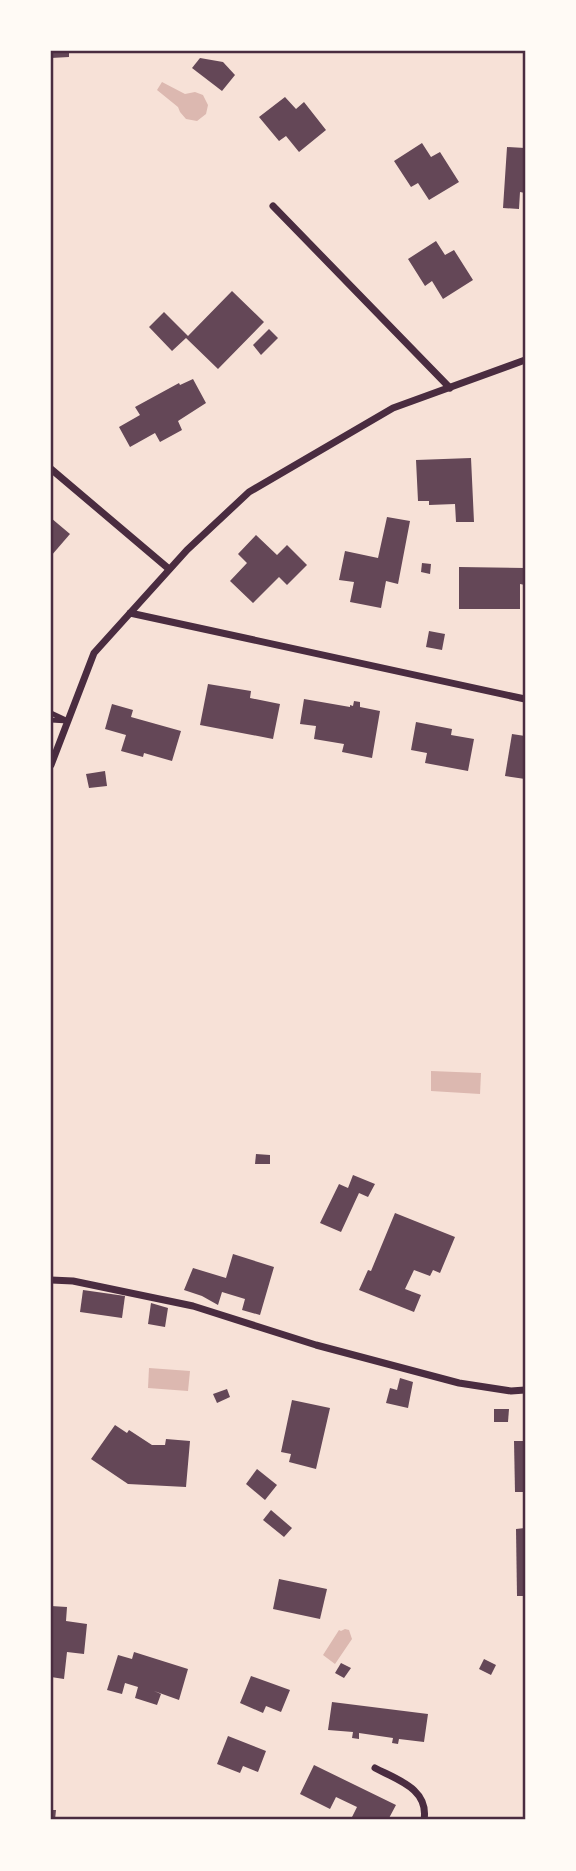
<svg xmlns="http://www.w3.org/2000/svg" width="576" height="1871" viewBox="0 0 576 1871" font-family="'Source Sans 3',sans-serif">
<rect width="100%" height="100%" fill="#f7e1d7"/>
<g fill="#dcb8b0">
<polygon points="162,82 185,94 195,92 203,95 208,105 206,114 197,121 186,119 180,112 178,107 157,90"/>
<polygon points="431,1071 481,1073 480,1094 431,1091"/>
<polygon points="149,1368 190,1371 188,1391 148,1388"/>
<polygon points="345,1629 349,1630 352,1639 335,1664 323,1655 339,1630 341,1631"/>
</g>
<g fill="#644757">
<polygon points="51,51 69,51 69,57 51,58"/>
<polygon points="200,58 223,62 235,75 222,91 192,68"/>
<polygon points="285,97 296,109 304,102 326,130 299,152 286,136 279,141 259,117"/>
<polygon points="422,143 431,157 440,152 459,182 429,200 418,183 411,187 394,161"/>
<polygon points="507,147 525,148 525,193 520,192 519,209 503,208"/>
<polygon points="436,241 445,255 454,250 473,280 443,299 432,281 425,286 408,259"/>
<polygon points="232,291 264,322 218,369 186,338 172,351 149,327 164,312 188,336"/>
<polygon points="269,329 278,338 261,355 253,345"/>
<polygon points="193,379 206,403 178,421 182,430 160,442 155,433 130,447 119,427 140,415 135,407 179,383 180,385"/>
<polygon points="471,458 474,522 456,522 455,504 429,505 429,501 418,501 416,460"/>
<polygon points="387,517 410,521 398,584 386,581 381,608 350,602 354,582 339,580 345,551 378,558"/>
<polygon points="51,518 70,534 51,556"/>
<polygon points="256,535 277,555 287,545 307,565 287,585 279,577 253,603 230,581 247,563 238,554"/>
<polygon points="422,563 431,564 430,574 421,572"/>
<polygon points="459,567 525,568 525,585 520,584 520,609 459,609"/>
<polygon points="429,631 445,634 442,650 426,647"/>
<polygon points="208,684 251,691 250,698 280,704 273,739 200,725"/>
<polygon points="304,699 350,707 350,705 353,706 354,701 360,702 360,707 380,711 372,758 342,752 344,744 314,739 316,726 300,724"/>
<polygon points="112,704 133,710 131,717 181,731 172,761 144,753 143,757 121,751 126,735 105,729"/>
<polygon points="416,722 452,729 451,735 474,739 468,771 425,763 427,753 411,750"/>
<polygon points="512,734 525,736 525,779 505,776"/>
<polygon points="105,771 107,786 89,788 86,774"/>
<polygon points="256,1154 270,1155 270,1164 255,1164"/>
<polygon points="353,1175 375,1184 368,1197 359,1193 341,1232 320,1223 339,1184 348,1188"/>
<polygon points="395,1213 455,1237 440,1273 433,1270 430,1276 414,1270 405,1289 421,1295 414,1312 359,1290 368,1270 371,1271"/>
<polygon points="233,1254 274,1267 260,1315 242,1310 245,1299 222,1292 218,1305 202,1296 184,1290 193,1268 226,1278"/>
<polygon points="83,1290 125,1296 122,1318 80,1312"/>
<polygon points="151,1303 168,1308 165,1327 148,1324"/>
<polygon points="400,1378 413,1382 408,1408 386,1403 390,1388 397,1390"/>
<polygon points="227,1389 230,1397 217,1403 213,1394"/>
<polygon points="292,1400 330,1408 316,1469 289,1462 291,1454 281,1452"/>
<polygon points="494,1409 509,1409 508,1422 494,1422"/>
<polygon points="115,1425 127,1433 129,1430 152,1445 165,1445 166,1439 190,1441 186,1487 128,1484 91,1459"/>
<polygon points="514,1441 525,1441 525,1492 515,1492"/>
<polygon points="257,1469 277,1485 265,1500 246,1484"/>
<polygon points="271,1510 292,1528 284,1537 263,1520"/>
<polygon points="525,1528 525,1596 517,1596 516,1529"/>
<polygon points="279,1579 327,1589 320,1619 273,1609"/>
<polygon points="51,1606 67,1607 66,1621 87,1624 84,1654 67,1652 64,1679 51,1677"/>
<polygon points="134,1652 188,1669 179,1700 154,1691 161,1694 157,1705 135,1698 138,1687 125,1683 122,1694 107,1690 118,1655 132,1659"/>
<polygon points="484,1659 496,1665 491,1675 479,1669"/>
<polygon points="341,1663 351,1668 344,1678 335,1673"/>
<polygon points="251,1676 290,1690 281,1712 266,1706 263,1713 240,1703"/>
<polygon points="332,1702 428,1714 424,1742 399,1739 398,1744 392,1743 393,1738 359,1733 359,1739 352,1738 353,1732 328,1730"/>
<polygon points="228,1736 266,1751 258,1772 243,1766 240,1773 217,1764"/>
<polygon points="314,1765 396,1805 388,1820 353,1820 351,1819 357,1807 336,1797 330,1809 300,1794"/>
<polygon points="51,1810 56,1810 55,1820 51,1820"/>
</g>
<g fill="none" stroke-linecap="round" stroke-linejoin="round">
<polyline stroke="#4a2c40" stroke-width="5" points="51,713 68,721 51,720"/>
<g stroke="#4a2c40" stroke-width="7">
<polyline points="273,206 450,388"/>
<polyline points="51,469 169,569"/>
<polyline points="130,613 525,699"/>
<polyline points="51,765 94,653 187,550 249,492 393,408 525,360"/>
<polyline points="51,1280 73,1281 193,1306 316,1345 459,1383 511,1391 525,1390"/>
<path d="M375,1768C398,1780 429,1789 424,1820"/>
</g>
</g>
<rect width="576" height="1871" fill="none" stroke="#fffaf5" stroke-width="105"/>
<rect x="52" y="52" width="472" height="1766" fill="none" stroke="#4a2c40" stroke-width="2.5"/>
</svg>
